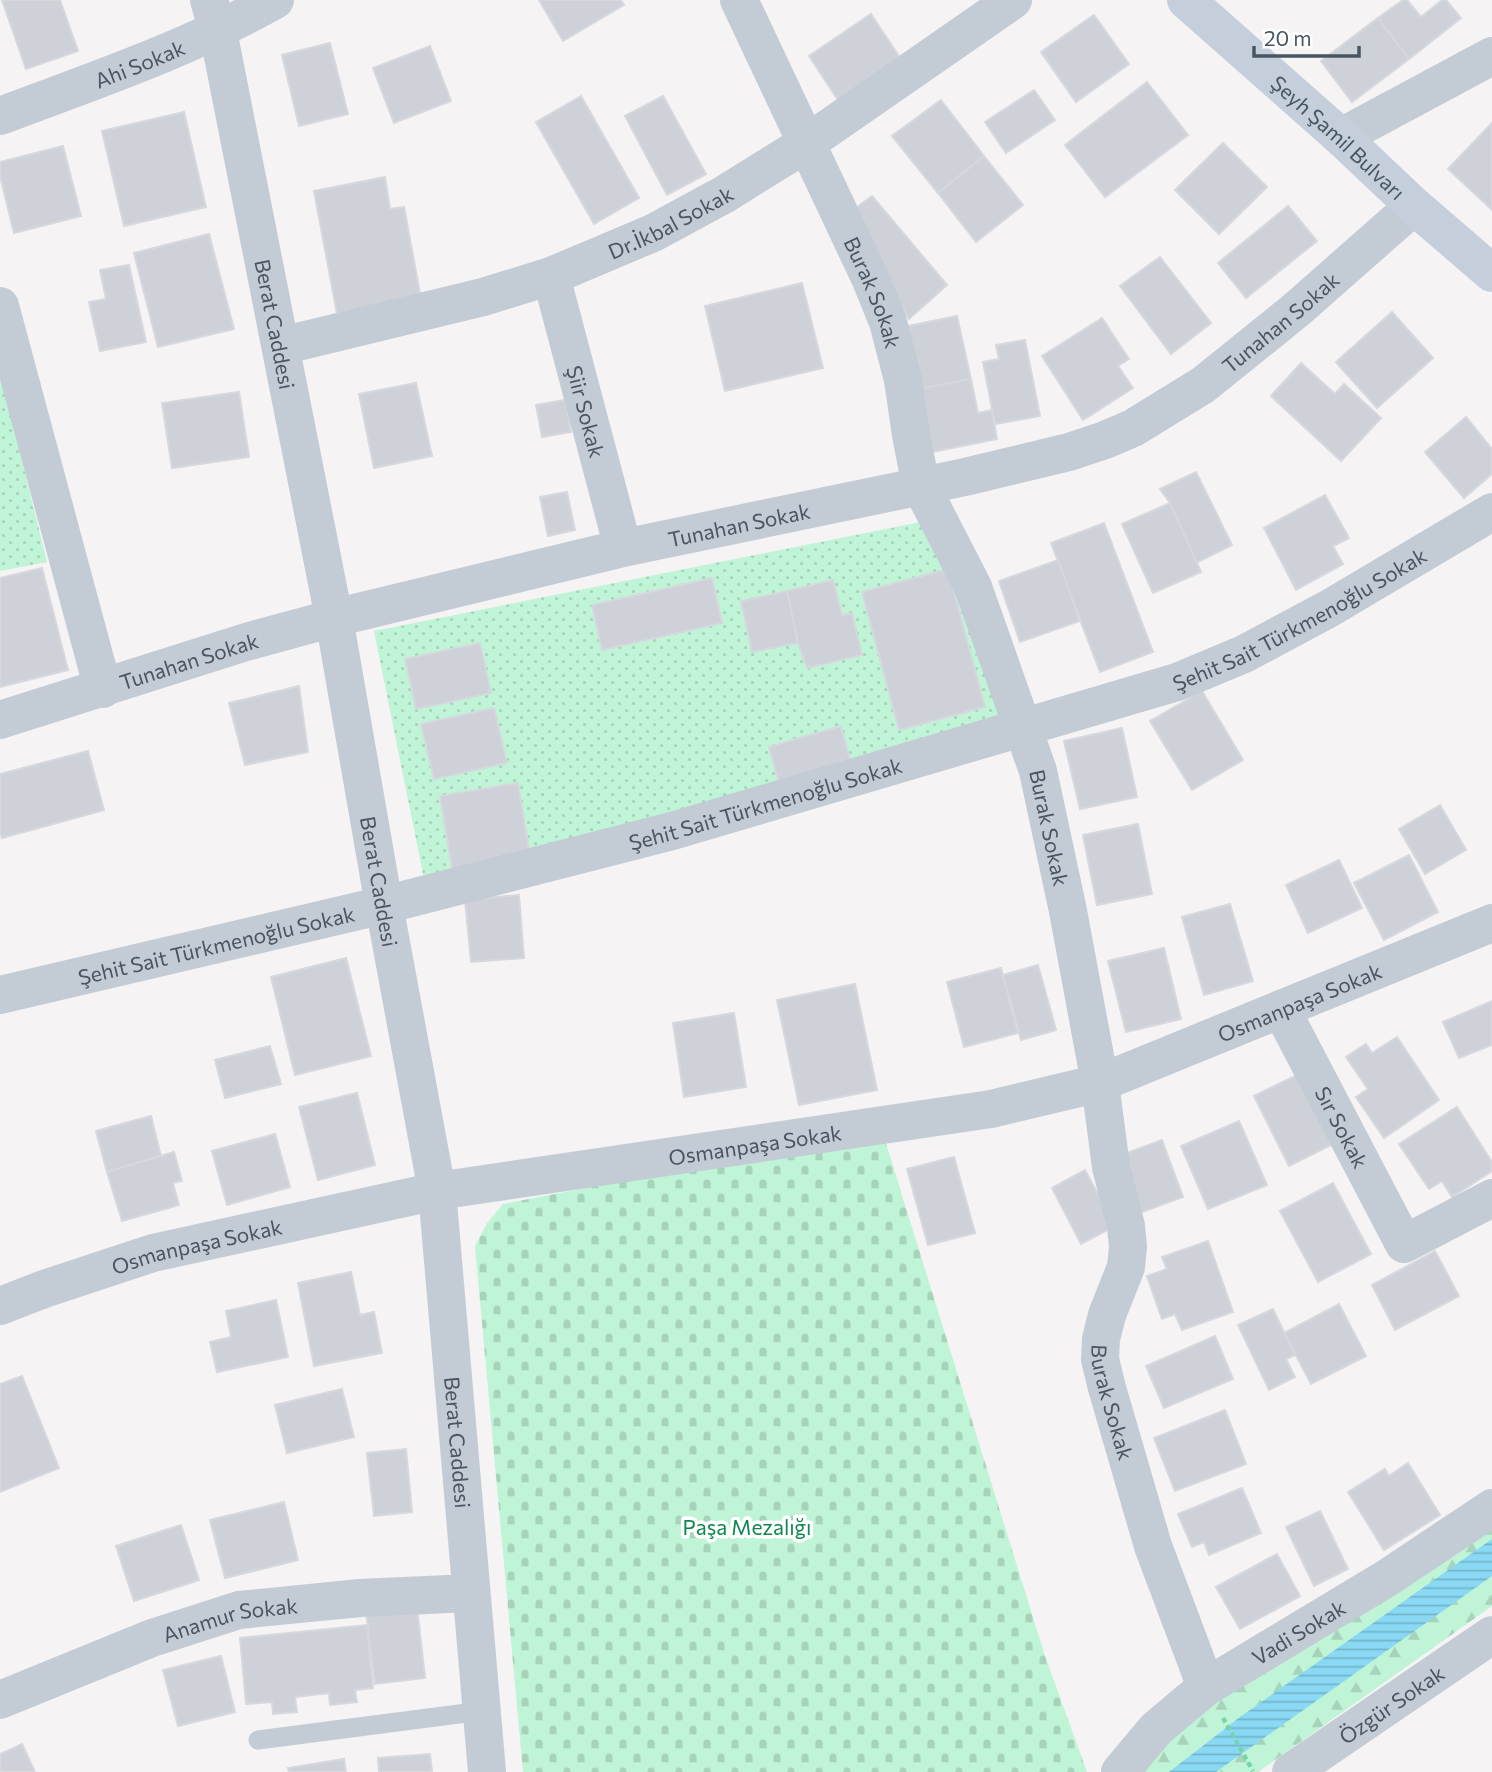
<svg xmlns="http://www.w3.org/2000/svg" width="1492" height="1772" viewBox="0 0 1492 1772" font-family="Commissioner,sans-serif">
<defs>
<pattern id="grass-dots" width="8" height="8" patternUnits="userSpaceOnUse" patternTransform="scale(1.75)"><rect width="8" height="8" fill="#c0f4d6"/><path d="M2 2h.1M6 6h.1" fill="none" stroke="#a6d3ba" stroke-width="1.8" stroke-linecap="round"/></pattern>
<pattern id="forest-firs" width="22" height="20" patternUnits="userSpaceOnUse" patternTransform="scale(1.75)"><rect width="22" height="20" fill="#c0f4d6"/><path d="M5 1l3.5 6h-7zM16 11l3.5 6h-7z" fill="#a6d3ba"/></pattern>
<pattern id="cemetery-stones" width="16" height="16" patternUnits="userSpaceOnUse" patternTransform="scale(1.75)"><rect width="16" height="16" fill="#c0f4d6"/><path d="M2 7V4a2 2 0 0 1 4 0v3zM10 15v-3a2 2 0 0 1 4 0v3z" fill="#a6d3ba"/></pattern>
<pattern id="water-rules" width="6" height="5" patternUnits="userSpaceOnUse" patternTransform="scale(1.75)"><rect width="6" height="5" fill="#8ad9f4"/><path d="M0 2.5h6" fill="none" stroke="#73b3c9"/></pattern>
</defs>
<rect width="100%" height="100%" fill="#f5f3f3"/>
<g fill="url(#grass-dots)">
<polygon points="0,371 47,562 0,571"/>
<polygon points="926,521 1013,721 424,879 374,631"/>
</g>
<polygon fill="url(#forest-firs)" points="1492,1517 1492,1606 1258,1772 1130,1772 1188,1718"/>
<polygon fill="url(#cemetery-stones)" points="884,1137 1045,1656 1087,1772 523,1772 475,1246 487,1223 503,1204 751,1156"/>
<polygon fill="url(#water-rules)" points="1492,1539 1492,1576 1216,1772 1169,1772 1240,1717"/>
<g fill="#ced1d8" stroke="#d6d8de" stroke-width="2">
<polygon points="2,0 60,0 78,51 26,69"/>
<polygon points="539,0 621,0 624,5 563,41"/>
<polygon points="1403,0 1407,0 1421,17 1442,0 1446,0 1461,18 1409,59 1378,18"/>
<polygon points="871,14 902,61 840,103 809,56"/>
<polygon points="1094,15 1129,64 1076,102 1041,52"/>
<polygon points="1378,18 1409,59 1352,102 1321,61"/>
<polygon points="330,43 348,114 299,126 282,55"/>
<polygon points="430,46 451,101 394,123 373,68"/>
<polygon points="1147,82 1188,135 1105,197 1065,145"/>
<polygon points="1034,90 1055,120 1006,153 985,122"/>
<polygon points="581,96 639,198 594,224 536,122"/>
<polygon points="663,96 706,174 667,195 625,116"/>
<polygon points="941,100 984,156 938,193 892,136"/>
<polygon points="184,112 206,207 124,226 102,131"/>
<polygon points="1492,123 1492,210 1448,169"/>
<polygon points="1223,143 1267,187 1219,234 1175,190"/>
<polygon points="63,146 81,216 14,233 0,176 0,162"/>
<polygon points="984,156 1023,205 976,242 938,193"/>
<polygon points="385,177 390,209 404,207 422,304 338,319 314,191"/>
<polygon points="872,196 947,285 909,319 849,213"/>
<polygon points="1288,206 1317,241 1246,298 1218,263"/>
<polygon points="209,234 234,329 158,347 134,253"/>
<polygon points="1160,257 1211,323 1171,354 1120,286"/>
<polygon points="129,265 146,342 100,351 89,302 106,299 100,270"/>
<polygon points="802,283 823,368 725,391 705,306"/>
<polygon points="1392,312 1433,358 1377,408 1336,362"/>
<polygon points="957,316 971,379 919,389 908,326"/>
<polygon points="1102,318 1129,359 1118,366 1133,388 1083,420 1042,356"/>
<polygon points="1025,340 1040,416 995,424 983,362 999,359 996,345"/>
<polygon points="1301,363 1335,394 1344,384 1381,418 1341,461 1271,396"/>
<polygon points="971,379 978,413 992,410 997,439 932,452 919,389"/>
<polygon points="416,383 432,456 374,468 359,394"/>
<polygon points="239,392 249,457 172,468 162,403"/>
<polygon points="565,400 571,432 542,437 536,405"/>
<polygon points="1466,417 1492,449 1492,474 1464,498 1425,452"/>
<polygon points="1196,472 1232,545 1196,563 1170,503 1160,489"/>
<polygon points="567,492 575,530 548,536 540,497"/>
<polygon points="1325,495 1349,538 1333,546 1343,564 1296,590 1264,528"/>
<polygon points="1170,503 1201,572 1153,593 1122,524"/>
<polygon points="1104,523 1153,652 1100,672 1051,543"/>
<polygon points="1058,560 1080,621 1020,642 999,581"/>
<polygon points="42,568 68,670 0,687 0,578"/>
<polygon points="948,569 985,707 899,730 862,592"/>
<polygon points="712,578 722,623 602,650 592,605"/>
<polygon points="833,580 842,615 852,613 862,655 807,668 798,643 787,591"/>
<polygon points="787,591 798,643 752,652 741,601"/>
<polygon points="480,643 491,693 416,709 405,659"/>
<polygon points="299,686 308,752 245,765 229,703"/>
<polygon points="1202,691 1243,760 1192,790 1150,721"/>
<polygon points="494,708 507,763 434,779 421,724"/>
<polygon points="841,726 851,763 779,783 769,747"/>
<polygon points="1122,728 1137,797 1080,809 1064,741"/>
<polygon points="88,751 104,810 2,838 0,832 0,774"/>
<polygon points="518,783 531,862 453,875 440,796"/>
<polygon points="1440,805 1466,850 1425,874 1399,829"/>
<polygon points="1138,824 1152,894 1097,905 1083,835"/>
<polygon points="1409,855 1438,912 1384,940 1354,883"/>
<polygon points="1339,860 1362,908 1308,933 1286,885"/>
<polygon points="519,895 524,958 471,962 465,900"/>
<polygon points="1230,904 1253,981 1204,995 1182,917"/>
<polygon points="1164,948 1181,1019 1126,1032 1108,961"/>
<polygon points="346,958 371,1056 295,1075 271,977"/>
<polygon points="1038,965 1056,1030 1021,1040 1003,975"/>
<polygon points="1001,968 1018,1033 964,1047 947,982"/>
<polygon points="855,984 877,1090 799,1105 777,1000"/>
<polygon points="1492,1001 1492,1045 1459,1058 1443,1022"/>
<polygon points="734,1013 746,1087 684,1097 673,1023"/>
<polygon points="1397,1037 1439,1100 1384,1138 1356,1097 1368,1089 1346,1057 1366,1044 1372,1053"/>
<polygon points="270,1046 281,1084 225,1098 215,1060"/>
<polygon points="1305,1071 1339,1141 1289,1166 1254,1096"/>
<polygon points="357,1093 375,1165 318,1180 299,1107"/>
<polygon points="1457,1107 1492,1162 1492,1171 1452,1197 1442,1181 1429,1189 1399,1144"/>
<polygon points="151,1116 161,1156 107,1172 96,1131"/>
<polygon points="1239,1121 1267,1185 1208,1209 1181,1146"/>
<polygon points="275,1134 290,1187 227,1205 212,1151"/>
<polygon points="1162,1140 1183,1197 1137,1214 1116,1157"/>
<polygon points="174,1152 182,1181 173,1183 179,1205 122,1221 107,1172"/>
<polygon points="954,1157 975,1233 928,1245 907,1169"/>
<polygon points="1085,1170 1115,1226 1081,1244 1052,1188"/>
<polygon points="1333,1183 1371,1254 1318,1282 1280,1211"/>
<polygon points="1208,1241 1233,1312 1182,1330 1175,1314 1162,1319 1147,1276 1167,1269 1162,1257"/>
<polygon points="1435,1251 1459,1296 1395,1330 1372,1285"/>
<polygon points="351,1272 360,1315 374,1312 382,1353 314,1366 298,1283"/>
<polygon points="276,1300 288,1357 217,1372 210,1342 231,1337 226,1311"/>
<polygon points="1339,1304 1366,1356 1311,1384 1284,1333"/>
<polygon points="1273,1309 1295,1355 1286,1359 1295,1377 1269,1390 1238,1325"/>
<polygon points="1215,1336 1233,1379 1164,1408 1146,1366"/>
<polygon points="22,1376 59,1468 0,1492 0,1384"/>
<polygon points="342,1389 354,1437 287,1453 275,1405"/>
<polygon points="1225,1410 1246,1464 1175,1491 1154,1438"/>
<polygon points="406,1449 412,1512 374,1516 367,1453"/>
<polygon points="1408,1463 1440,1515 1384,1550 1348,1492 1385,1469 1389,1476"/>
<polygon points="1242,1488 1261,1533 1209,1555 1204,1542 1192,1547 1178,1514"/>
<polygon points="284,1502 298,1560 225,1578 210,1520"/>
<polygon points="1320,1511 1348,1569 1314,1586 1286,1527"/>
<polygon points="181,1525 199,1580 134,1601 116,1546"/>
<polygon points="1277,1554 1300,1596 1240,1629 1216,1587"/>
<polygon points="417,1606 425,1678 375,1684 366,1612"/>
<polygon points="367,1625 373,1688 355,1690 357,1702 330,1705 329,1693 295,1697 297,1712 273,1714 272,1702 246,1704 240,1638"/>
<polygon points="221,1656 235,1712 178,1726 163,1670"/>
<polygon points="22,1744 35,1772 0,1772 0,1754"/>
<polygon points="430,1754 432,1772 379,1772 378,1758"/>
<polygon points="344,1759 346,1772 289,1772 288,1768"/>
</g>
<g fill="none" stroke-linecap="round" stroke-linejoin="round">
<polyline stroke="#75d5aa" stroke-width="4.5" stroke-dasharray="5 3.5" stroke-linecap="butt" points="1223,1718 1253,1771"/>
<polyline stroke="#c3ccd5" stroke-width="19" points="258,1740 482,1711"/>
<g stroke="#c3ccd5" stroke-width="38">
<path id="s1" d="M739,0L871,280L888,322L903,380L911,435L921,486L973,587L1038,771L1068,911L1100,1083L1111,1167L1126,1226L1128,1247L1126,1267L1107,1315L1101,1339L1100,1359L1107,1388L1153,1546L1206,1687"/>
<path id="s2" d="M0,116C93,81 188,49 275,0"/>
<polyline points="1341,137 1492,56"/>
<path id="s3" d="M551,276L623,548"/>
<polyline points="0,306 103,689"/>
<path id="s4" d="M281,346L483,297L551,276L653,233L725,194L807,143L1013,0"/>
<path id="s5" d="M0,720L246,642L334,618L623,548L965,477L1069,452L1105,440L1133,428L1203,385L1296,310L1414,206"/>
<path id="s6" d="M0,995L384,905L672,831L1177,682L1244,654L1330,608L1492,512"/>
<path id="s7" d="M1281,1009L1404,1244L1492,1198"/>
<path id="s8" d="M0,1306L44,1289L153,1253L437,1191L991,1109L1100,1083L1492,923"/>
<path id="s9" d="M0,1700L152,1638L239,1610L360,1598L471,1593"/>
<path id="s10" d="M1120,1772L1156,1729L1206,1687L1387,1578L1492,1508"/>
<path id="s11" d="M1291,1772L1492,1635"/>
</g>
<path stroke="#c3ccd5" stroke-width="38" id="s12" d="M209,0L218,31L334,618L384,905L437,1191L487,1772"/>
<path stroke="#c5cfdc" stroke-width="38" id="s13" d="M1186,0L1341,137L1414,206L1492,273"/>
</g>
<g text-anchor="middle" dominant-baseline="central" stroke-width="7" stroke-linejoin="round" paint-order="stroke">
<g font-size="21" fill="#485562" stroke="#fff">
<text stroke="none"><textPath href="#s2" startOffset="149">Ahi Sokak</textPath></text>
<text stroke="none"><textPath href="#s13" startOffset="205">Şeyh Şamil Bulvarı</textPath></text>
<text stroke="none"><textPath href="#s4" startOffset="410">Dr.İkbal Sokak</textPath></text>
<text stroke="none"><textPath href="#s1" startOffset="322">Burak Sokak</textPath></text>
<text stroke="none"><textPath href="#s5" startOffset="1353">Tunahan Sokak</textPath></text>
<text stroke="none"><textPath href="#s12" startOffset="331">Berat Caddesi</textPath></text>
<text stroke="none"><textPath href="#s3" startOffset="140">Şiir Sokak</textPath></text>
<text stroke="none"><textPath href="#s5" startOffset="765">Tunahan Sokak</textPath></text>
<text stroke="none"><textPath href="#s6" startOffset="1356">Şehit Sait Türkmenoğlu Sokak</textPath></text>
<text stroke="none"><textPath href="#s5" startOffset="198">Tunahan Sokak</textPath></text>
<text stroke="none"><textPath href="#s6" startOffset="789">Şehit Sait Türkmenoğlu Sokak</textPath></text>
<text stroke="none"><textPath href="#s1" startOffset="889">Burak Sokak</textPath></text>
<text stroke="none"><textPath href="#s12" startOffset="898">Berat Caddesi</textPath></text>
<text stroke="none"><textPath href="#s6" startOffset="222">Şehit Sait Türkmenoğlu Sokak</textPath></text>
<text stroke="none"><textPath href="#s8" startOffset="1340">Osmanpaşa Sokak</textPath></text>
<text stroke="none"><textPath href="#s7" startOffset="133">Sır Sokak</textPath></text>
<text stroke="none"><textPath href="#s8" startOffset="774">Osmanpaşa Sokak</textPath></text>
<text stroke="none"><textPath href="#s8" startOffset="206">Osmanpaşa Sokak</textPath></text>
<text stroke="none"><textPath href="#s1" startOffset="1477">Burak Sokak</textPath></text>
<text stroke="none"><textPath href="#s12" startOffset="1465">Berat Caddesi</textPath></text>
<text stroke="none"><textPath href="#s9" startOffset="245">Anamur Sokak</textPath></text>
<text stroke="none"><textPath href="#s10" startOffset="229">Vadi Sokak</textPath></text>
<text stroke="none"><textPath href="#s11" startOffset="121">Özgür Sokak</textPath></text>
</g>
<g font-size="21" fill="#108651" stroke="#fff">
<text x="747" y="1526">Paşa Mezalığı</text>
</g>
</g>
<path d="M1254 46v10h105v-10" fill="none" stroke="#485562" stroke-width="3.5"/>
<text x="1264" y="46" font-size="21" fill="#485562" stroke="#ffffff" stroke-width="5" paint-order="stroke">20 m</text>
</svg>
